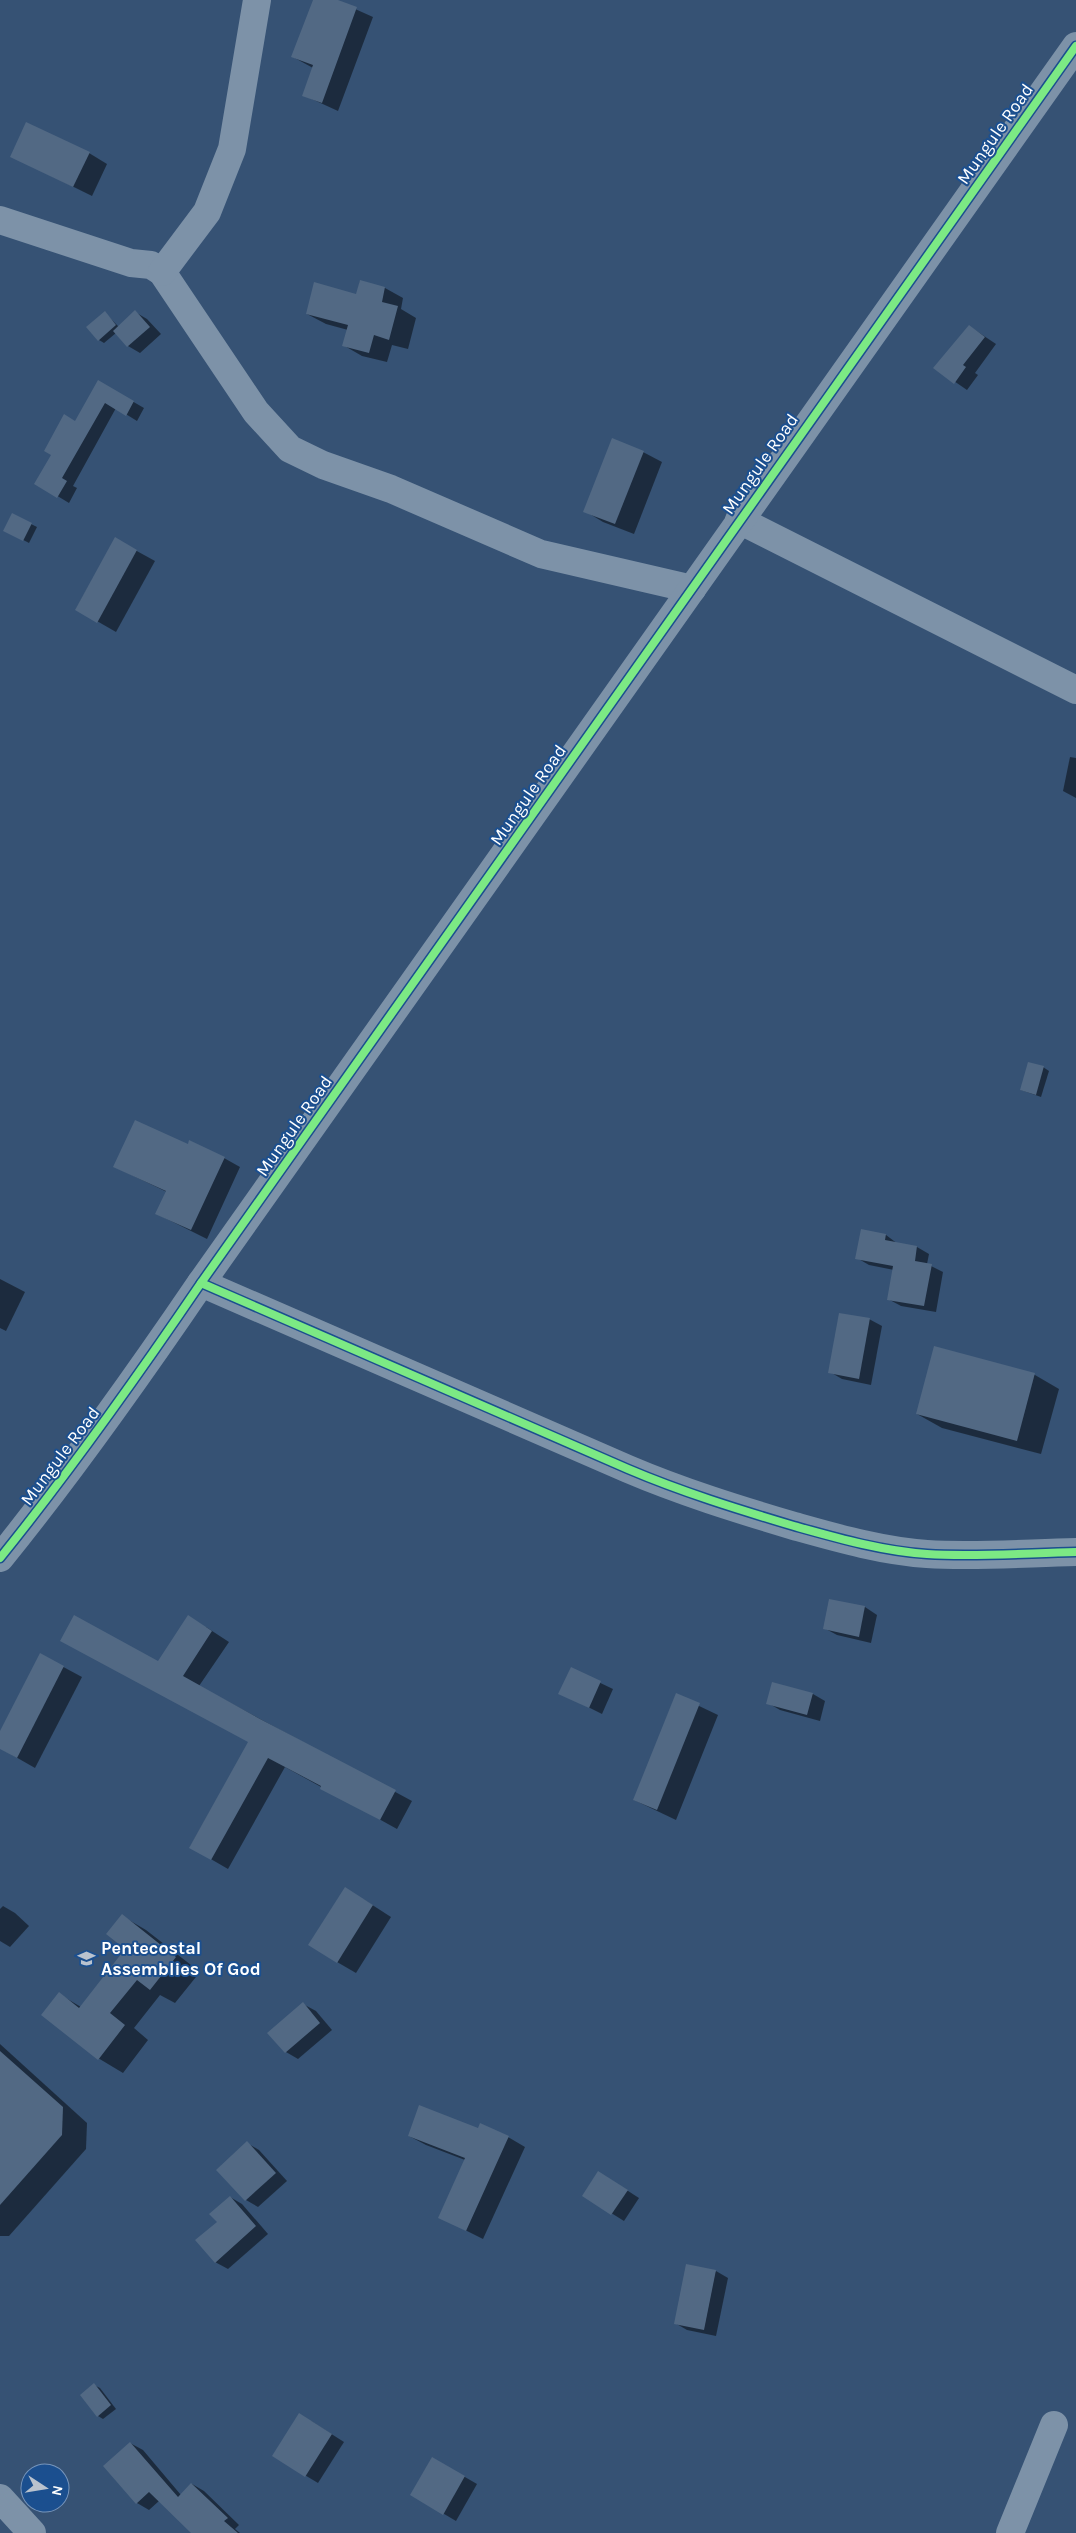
<svg xmlns="http://www.w3.org/2000/svg" width="1076" height="2533" viewBox="0 0 1076 2533" font-family="Karla,sans-serif">
<rect width="100%" height="100%" fill="#365274"/>
<g fill="#0007">
<polygon points="314,0 335,0 373,17 338,111 303,95 313,68 293,57"/>
<polygon points="89,153 107,164 92,196 11,156"/>
<polygon points="360,281 385,288 403,298 401,309 416,318 408,349 392,345 387,362 362,356 343,345 348,330 326,324 307,314 357,295"/>
<polygon points="135,312 147,319 161,334 140,353 128,346 116,333 104,343 99,340 105,313 119,327"/>
<polygon points="969,326 996,344 975,373 978,375 967,390 935,368"/>
<polygon points="99,382 144,408 137,421 116,408 73,486 77,488 69,503 36,483 76,422"/>
<polygon points="643,452 662,462 634,534 603,522 585,511"/>
<polygon points="31,524 37,527 29,543 10,533"/>
<polygon points="115,539 155,561 116,632 76,609"/>
<polygon points="1070,757 1076,758 1076,798 1063,791"/>
<polygon points="1043,1067 1049,1071 1041,1097 1021,1090"/>
<polygon points="188,1145 224,1158 240,1167 207,1239 157,1214 167,1192 115,1167"/>
<polygon points="862,1231 886,1235 898,1244 917,1247 929,1254 927,1264 943,1272 936,1312 901,1306 888,1299 894,1270 869,1265 857,1258"/>
<polygon points="0,1279 25,1292 6,1331 0,1328"/>
<polygon points="869,1319 882,1326 871,1385 842,1379 830,1372"/>
<polygon points="935,1348 1035,1375 1059,1389 1041,1454 942,1428 917,1414"/>
<polygon points="865,1607 877,1615 871,1643 837,1635 824,1628"/>
<polygon points="206,1627 229,1642 199,1686 412,1801 397,1829 285,1767 228,1869 190,1847 249,1742 159,1663"/>
<polygon points="41,1655 82,1677 35,1768 0,1748 0,1734"/>
<polygon points="571,1669 613,1689 602,1714 560,1693"/>
<polygon points="813,1694 825,1701 820,1721 780,1710 768,1703"/>
<polygon points="676,1695 718,1715 676,1820 634,1800"/>
<polygon points="363,1899 391,1917 356,1973 337,1962"/>
<polygon points="3,1906 15,1913 29,1926 10,1947 0,1941 0,1909"/>
<polygon points="122,1916 146,1930 200,1972 175,2003 160,1995 134,2028 148,2040 123,2073 98,2058 59,1994 81,2007 127,1949"/>
<polygon points="303,2004 316,2011 332,2030 298,2059 286,2052 269,2033"/>
<polygon points="0,2044 87,2123 86,2149 9,2236 0,2236"/>
<polygon points="479,2130 508,2137 525,2147 483,2239 439,2217 465,2160 426,2145 409,2136"/>
<polygon points="247,2143 259,2150 287,2181 258,2207 246,2200 218,2170"/>
<polygon points="611,2180 639,2198 624,2221 584,2196"/>
<polygon points="230,2197 242,2204 268,2234 228,2269 215,2262 218,2222"/>
<polygon points="716,2271 728,2278 716,2336 687,2330 675,2323"/>
<polygon points="94,2385 100,2388 116,2409 103,2419 98,2416"/>
<polygon points="311,2421 344,2442 318,2483 273,2456"/>
<polygon points="130,2443 143,2450 181,2495 192,2484 204,2491 239,2525 235,2529 240,2533 193,2533 159,2501 149,2510 137,2503"/>
<polygon points="432,2458 477,2484 456,2521 412,2495"/>
</g>
<g fill="#526984">
<polygon points="313,0 338,0 357,7 322,103 302,96 313,65 291,57"/>
<polygon points="26,122 90,152 73,187 10,157"/>
<polygon points="360,280 385,287 382,302 398,306 389,340 374,335 369,353 342,346 348,325 306,314 314,282 356,294"/>
<polygon points="135,310 150,327 127,347 113,331"/>
<polygon points="105,311 116,325 98,341 86,327"/>
<polygon points="969,325 985,337 963,365 966,367 954,384 933,368"/>
<polygon points="98,380 134,401 126,416 105,403 62,478 67,481 57,498 34,484 51,455 44,451 64,414 75,421"/>
<polygon points="612,438 644,451 615,524 583,512"/>
<polygon points="12,513 32,523 23,541 3,531"/>
<polygon points="115,537 137,550 97,623 75,610"/>
<polygon points="1028,1062 1044,1066 1036,1095 1020,1090"/>
<polygon points="135,1120 188,1144 189,1140 225,1157 191,1230 155,1214 166,1191 113,1167"/>
<polygon points="861,1229 886,1234 885,1240 917,1246 915,1261 932,1264 924,1306 887,1300 893,1266 855,1259"/>
<polygon points="839,1313 870,1318 859,1379 828,1373"/>
<polygon points="934,1346 1035,1373 1017,1441 916,1414"/>
<polygon points="829,1599 865,1606 859,1637 823,1629"/>
<polygon points="74,1615 158,1661 188,1615 212,1631 183,1676 260,1719 396,1790 380,1820 320,1789 321,1786 268,1758 211,1860 189,1848 248,1742 60,1641"/>
<polygon points="40,1653 64,1666 17,1758 0,1749 0,1731"/>
<polygon points="571,1667 601,1681 589,1708 558,1694"/>
<polygon points="772,1682 813,1693 807,1715 766,1704"/>
<polygon points="676,1693 700,1703 657,1810 633,1800"/>
<polygon points="345,1887 373,1905 337,1963 308,1945"/>
<polygon points="122,1914 176,1957 150,1990 137,1980 110,2013 125,2025 98,2060 41,2015 59,1992 79,2008 125,1949 106,1934"/>
<polygon points="303,2002 320,2023 285,2053 267,2033"/>
<polygon points="0,2051 63,2107 62,2135 0,2205"/>
<polygon points="419,2105 478,2128 480,2123 509,2136 466,2231 438,2218 465,2158 408,2136"/>
<polygon points="247,2141 276,2173 245,2201 216,2170"/>
<polygon points="598,2171 628,2190 611,2215 582,2196"/>
<polygon points="230,2196 256,2226 215,2263 195,2240 217,2222 209,2214"/>
<polygon points="686,2264 716,2270 704,2330 674,2324"/>
<polygon points="94,2383 111,2405 97,2417 80,2395"/>
<polygon points="299,2413 332,2434 305,2477 272,2456"/>
<polygon points="130,2442 178,2497 191,2483 228,2518 224,2521 238,2533 191,2533 149,2492 136,2504 103,2466"/>
<polygon points="432,2457 465,2476 443,2515 410,2495"/>
</g>
<g fill="none" stroke-linecap="round" stroke-linejoin="round">
<g stroke="#7d92a8" stroke-width="28">
<polyline points="0,220 131,263 151,265 162,272 256,412 290,449 323,465 391,489 541,554 692,589"/>
<polyline points="162,272 207,212 232,149 257,0"/>
<polyline points="739,520 1076,690"/>
<path d="M201,1283L628,1469C682,1492 737,1509 794,1526C837,1538 882,1551 927,1554C977,1557 1027,1553 1076,1552"/>
<path d="M0,1558C72,1469 137,1377 201,1283L1076,46"/>
<polyline points="0,2498 32,2533"/>
<polyline points="1010,2533 1054,2425"/>
</g>
<defs>
<g id="cycleway">
<path d="M201,1283L628,1469C682,1492 737,1509 794,1526C837,1538 882,1551 927,1554C977,1557 1027,1553 1076,1552"/>
<path d="M0,1558C72,1469 137,1377 201,1283L1076,46"/>
</g>
</defs>
<use href="#cycleway" stroke="#1b4f8f" stroke-width="11"/>
<use href="#cycleway" stroke="#7ce984" stroke-width="8"/>
</g>
<defs>
<symbol id="school-bare" viewBox="-9 -9 18 18"><path d="M0-5L7-2L0 1L-7-2ZM-4 1L0 2.5L4 1V4Q0 6-4 4Z" fill="#b9c2ce" stroke="#1b4f8f" stroke-width="2.5" paint-order="stroke"/></symbol>
</defs>
<g fill-rule="evenodd">
<use href="#school-bare" x="74" y="1946" width="25" height="25"/>
</g>
<g text-anchor="middle" dominant-baseline="central" stroke-width="4" stroke-linejoin="round" paint-order="stroke">
<g font-size="18" fill="#fff" stroke="#1b4f8f">
<text transform="translate(995 134) rotate(-55)">Mungule Road</text>
<text transform="translate(760 464) rotate(-55)">Mungule Road</text>
<text transform="translate(528 795) rotate(-55)">Mungule Road</text>
<text transform="translate(294 1126) rotate(-55)">Mungule Road</text>
<text transform="translate(60 1456) rotate(-53)">Mungule Road</text>
</g>
<g font-size="18" font-weight="bold" fill="#fff" stroke="#1b4f8f" text-anchor="start">
<text x="101" y="1948">Pentecostal<tspan x="101" dy="21">Assemblies Of God</tspan></text>
</g>
</g>
<g transform="translate(45 2488) rotate(102)"><circle r="24" fill="#1b4f8f" stroke="#7695bc"/>
<path d="M0-4L9 19L0 12L-9 19Z" fill="#b9c2ce"/>
<text y="-8" font-size="14" font-weight="bold" text-anchor="middle" fill="#ffffff">N</text>
</g>
</svg>
